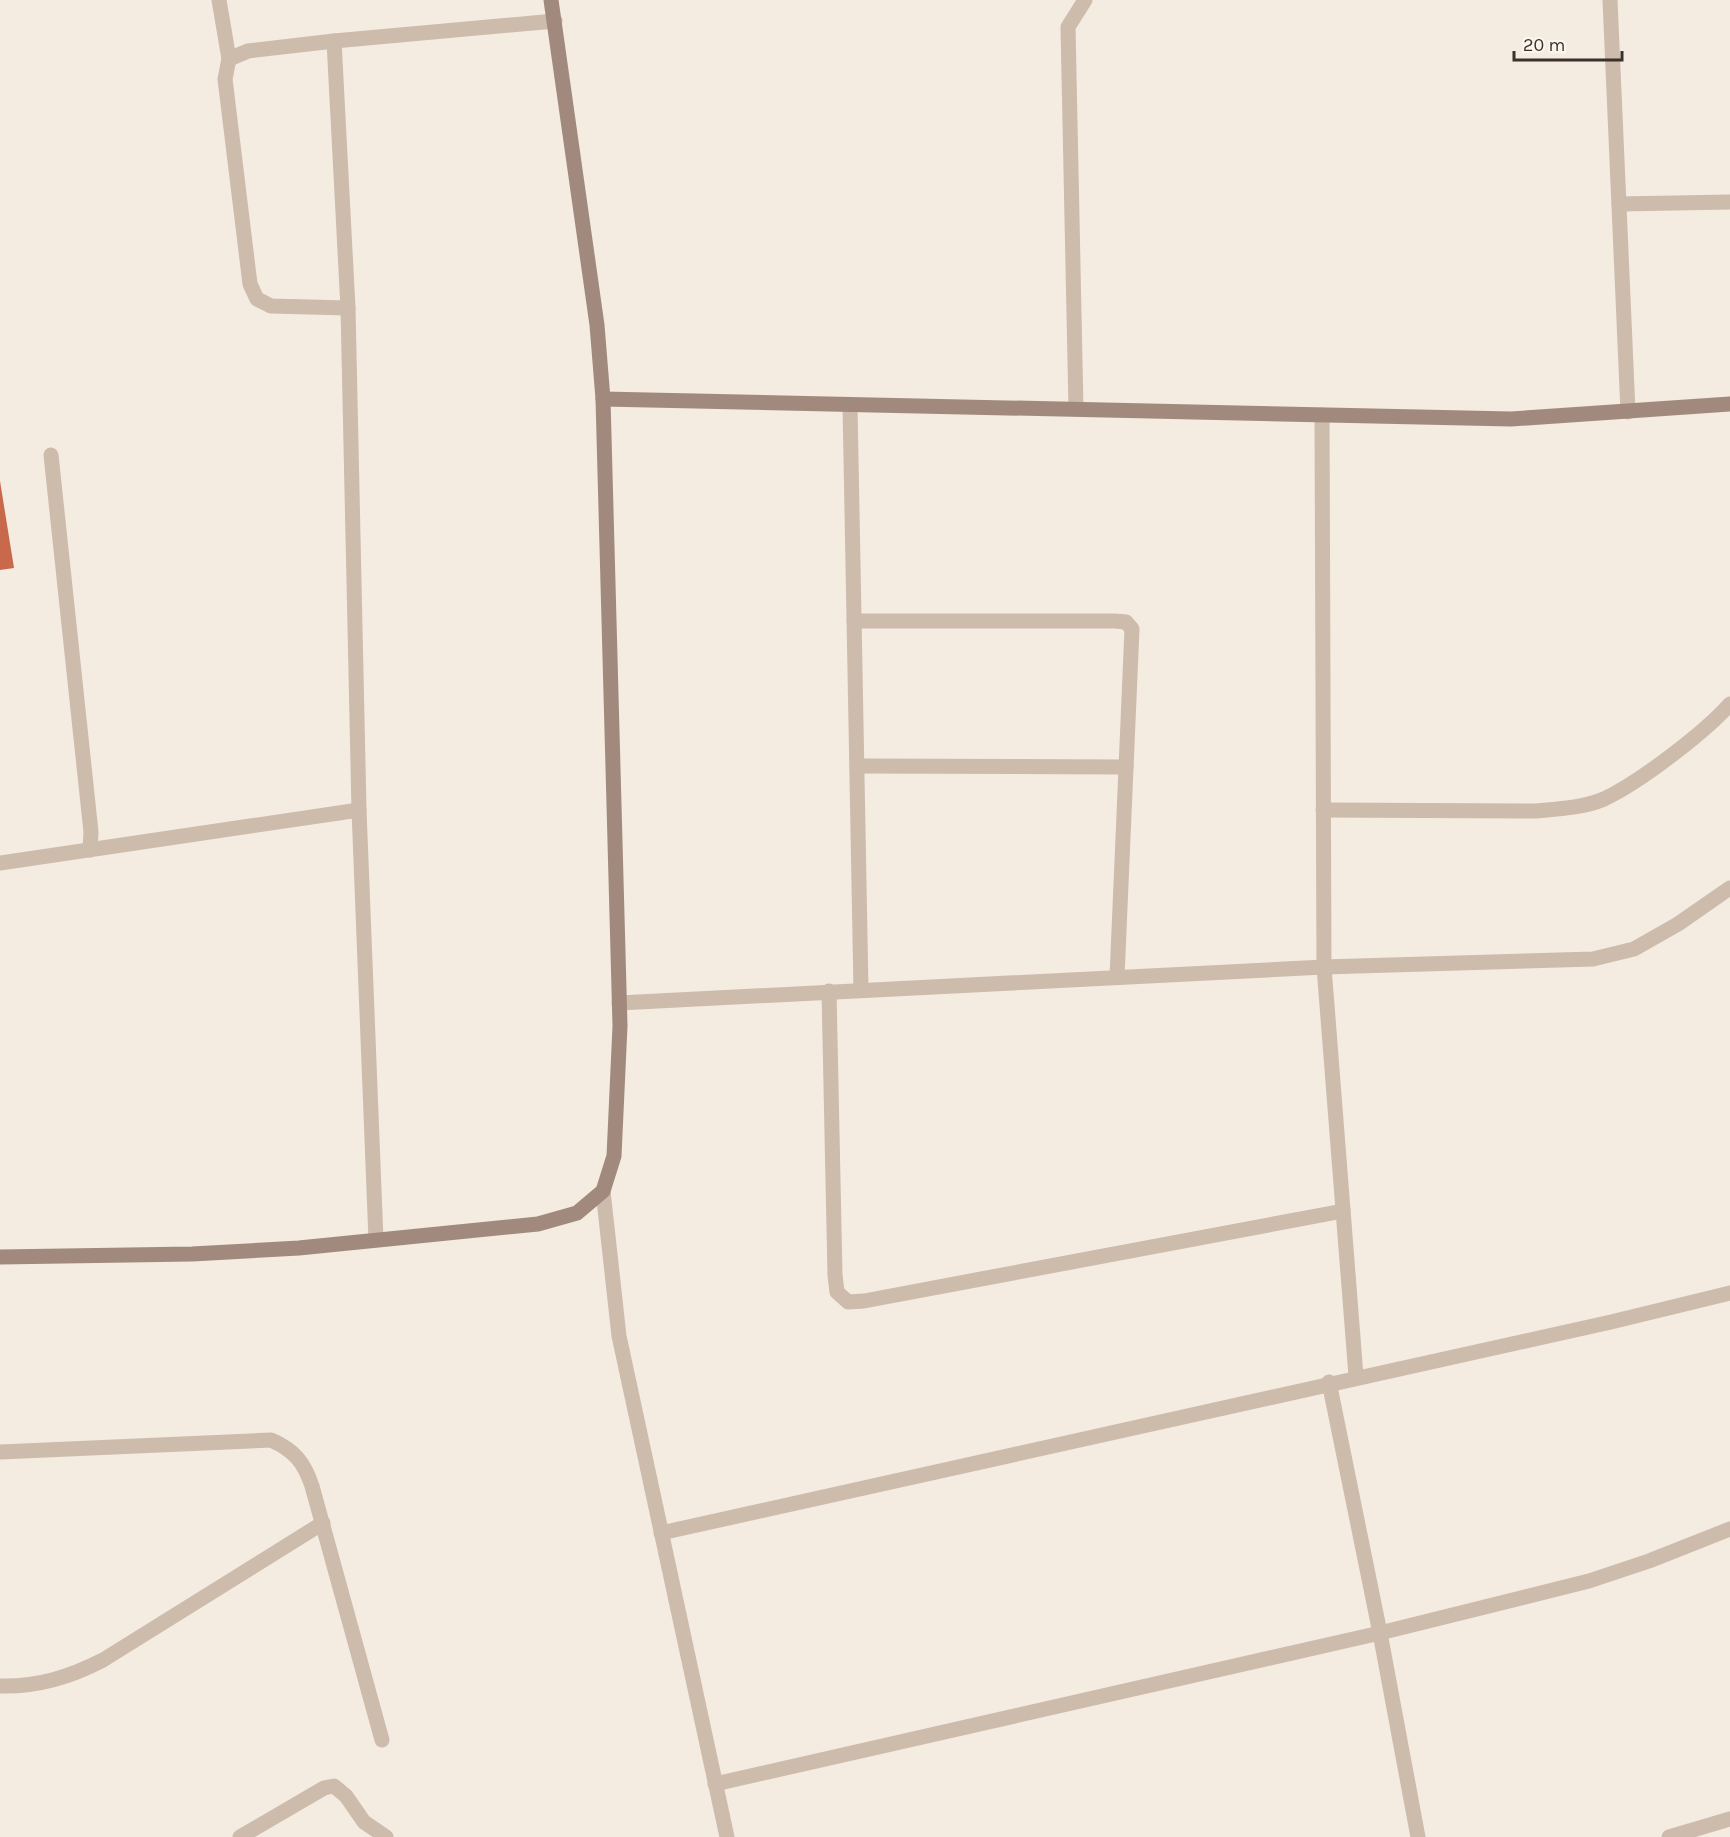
<svg xmlns="http://www.w3.org/2000/svg" width="1730" height="1837" viewBox="0 0 1730 1837" font-family="Karla,sans-serif">
<rect width="100%" height="100%" fill="#f4ebe1"/>
<polygon fill="#c8694b" points="0,481 14,568 0,570"/>
<g fill="none" stroke-linecap="round" stroke-linejoin="round">
<g stroke="#cdbbac" stroke-width="15">
<polyline points="219,0 229,59"/>
<polyline points="1610,0 1628,412"/>
<polyline points="334,41 348,308 359,810 376,1240"/>
<polyline points="1619,204 1730,202"/>
<polyline points="348,308 271,306 257,299 250,284 225,79 229,59 248,51 334,41 555,21"/>
<polyline points="850,405 861,990"/>
<polyline points="1076,409 1068,27 1085,0"/>
<polyline points="1322,415 1324,967 1356,1376"/>
<polyline points="51,455 91,832 90,850"/>
<polyline points="854,621 1115,621 1126,622 1132,629 1117,977"/>
<polyline points="857,766 1126,767"/>
<path d="M1323,810L1535,811C1557,809 1583,808 1604,799C1640,782 1704,733 1730,704"/>
<polyline points="0,863 359,810"/>
<polyline points="829,991 835,1275 837,1292 848,1302 864,1301 1343,1211"/>
<polyline points="619,1003 1324,967 1593,959 1634,949 1678,924 1730,888"/>
<polyline points="603,1191 619,1336 727,1837"/>
<polyline points="1329,1382 1380,1633 1418,1837"/>
<path d="M0,1452L271,1440C294,1450 304,1462 312,1486L382,1740"/>
<polyline points="661,1533 1611,1322 1730,1293"/>
<path d="M0,1686C38,1687 70,1677 103,1660L323,1523"/>
<polyline points="715,1784 1380,1633 1589,1581 1649,1561 1730,1529"/>
<polyline points="240,1837 324,1788 334,1786 346,1796 364,1822 386,1837"/>
<polyline points="1669,1837 1730,1819"/>
</g>
<g stroke="#a18a7d" stroke-width="15">
<polyline points="603,399 1511,419 1730,404"/>
<polyline points="0,1257 192,1254 299,1248 538,1224 577,1213 603,1191 614,1156 620,1026 603,399 597,325 551,0"/>
</g>
</g>
<path d="M1514 51v9h108v-9" fill="none" stroke="#3b302b" stroke-width="3"/>
<text x="1523" y="51" font-size="18" fill="#3b302b" stroke="#fbf5ee" stroke-width="4.5" paint-order="stroke">20 m</text>
</svg>
